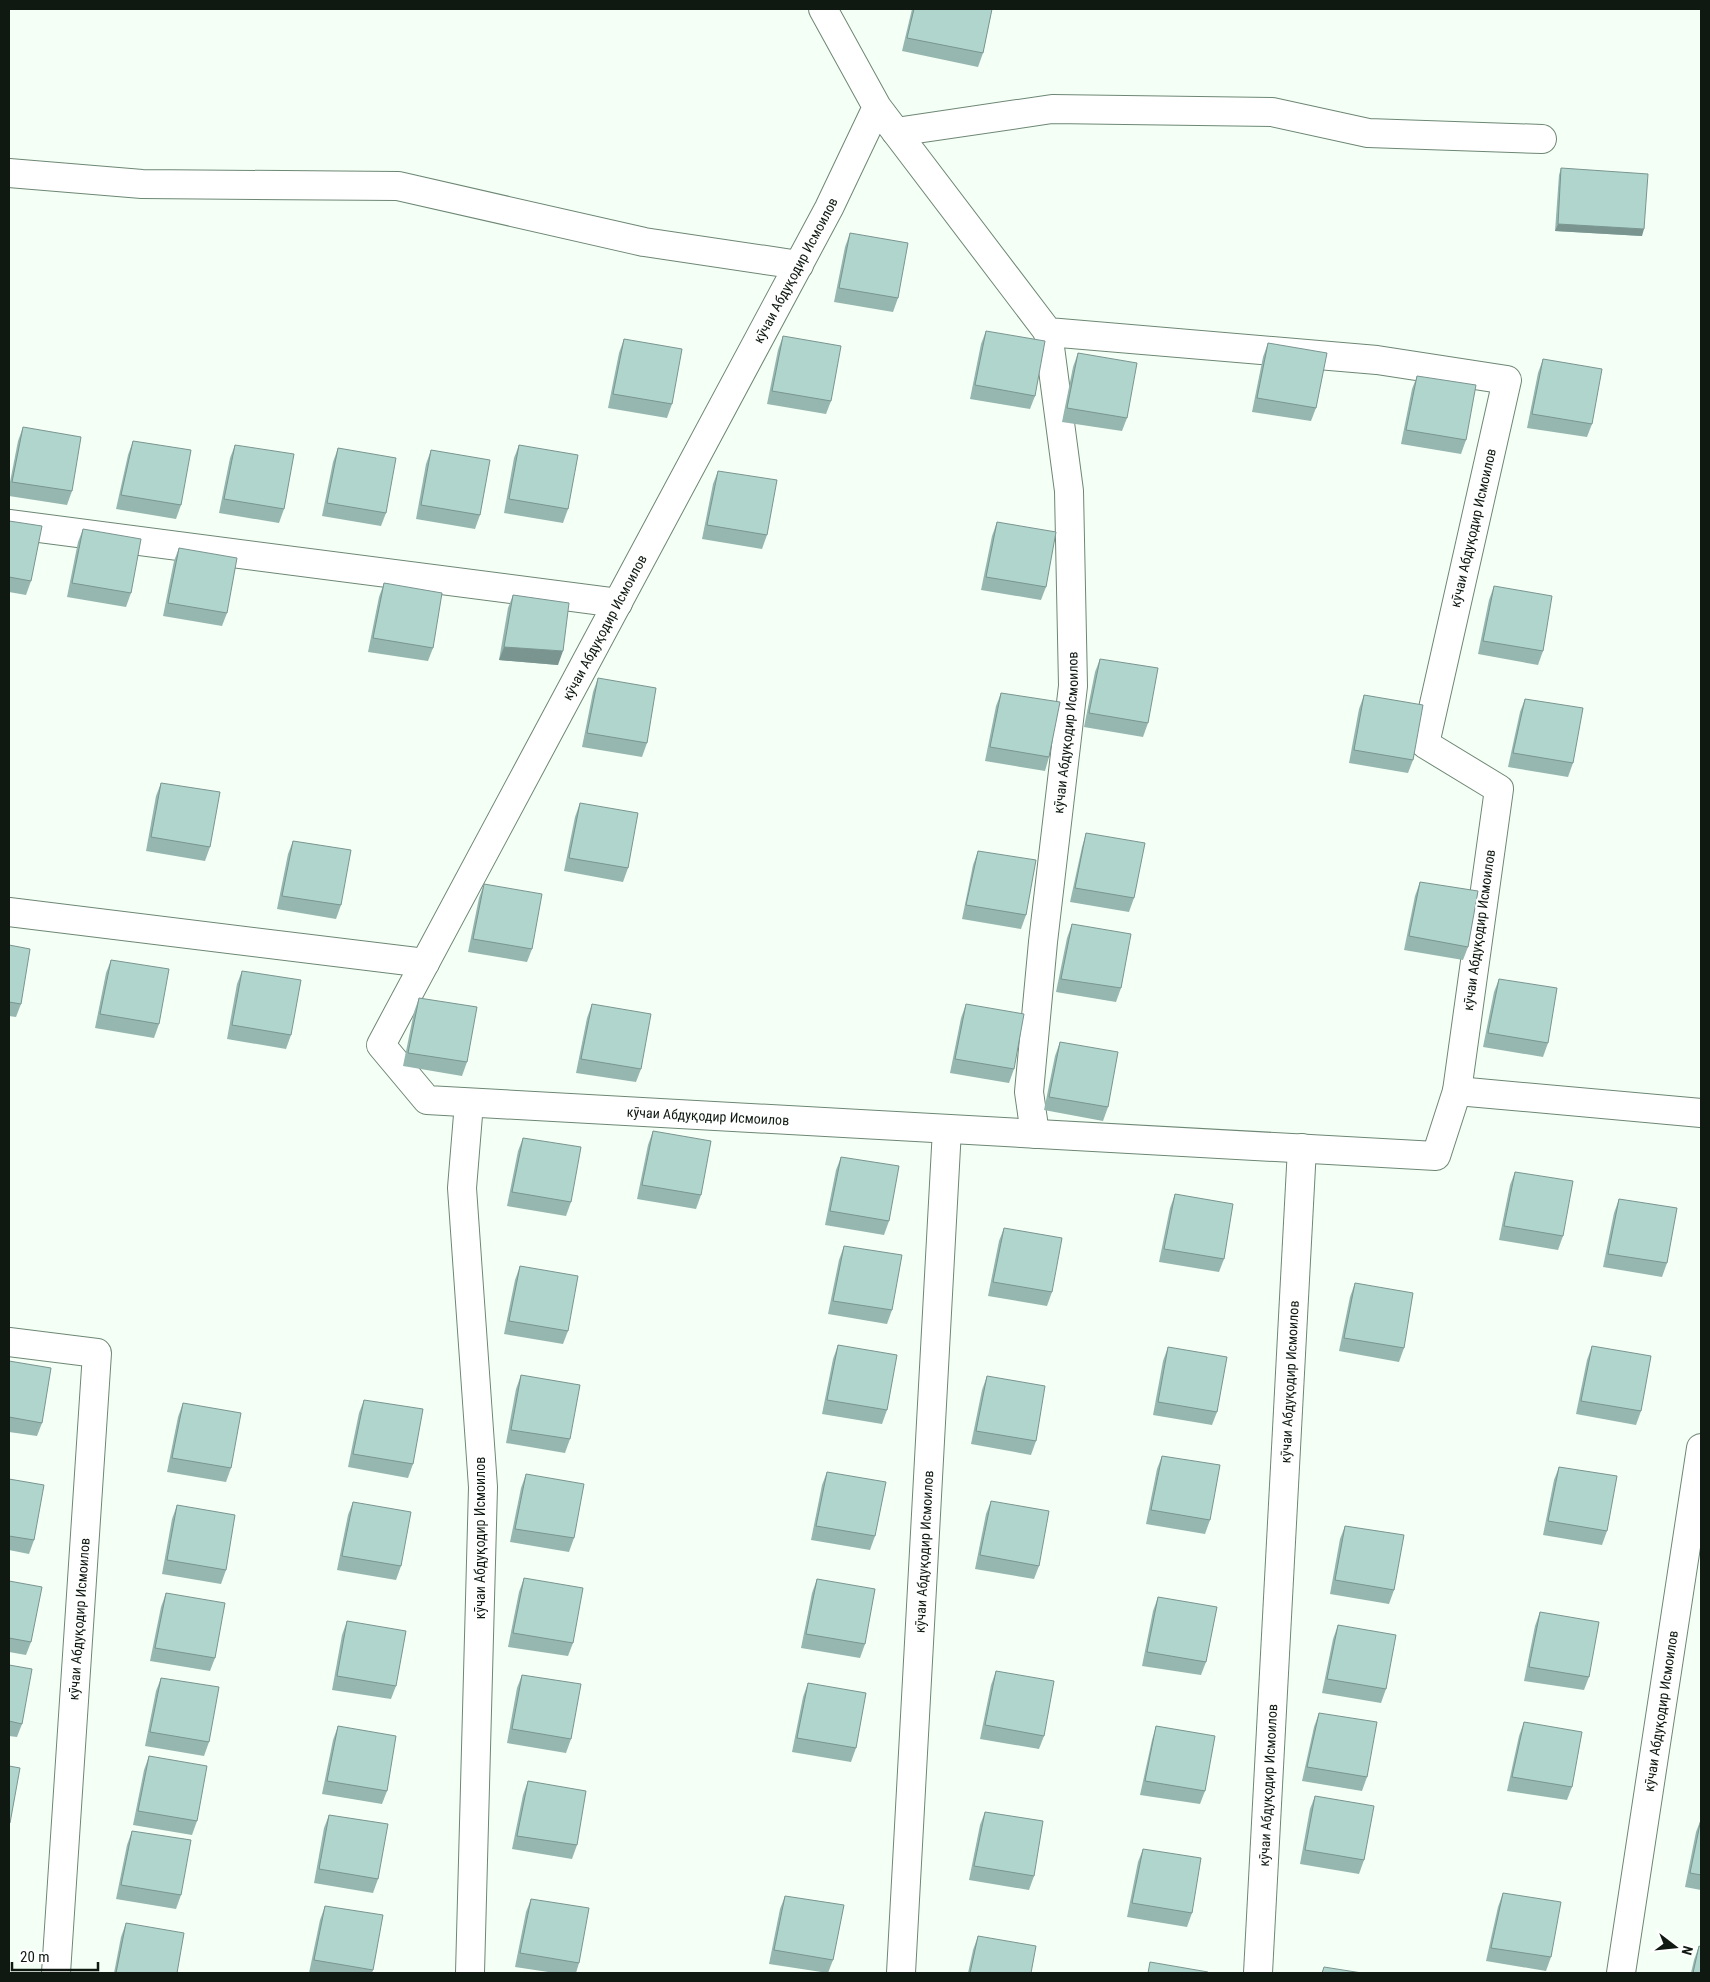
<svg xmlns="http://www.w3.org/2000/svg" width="1710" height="1982" viewBox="0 0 1710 1982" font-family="'Roboto Condensed',sans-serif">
<rect width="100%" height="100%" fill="#f4fff6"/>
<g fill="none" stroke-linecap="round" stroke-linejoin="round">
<defs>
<g id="street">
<path id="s1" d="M823,9L877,107L1048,332L1377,360L1507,380L1425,744L1499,789L1457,1091L1436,1156L427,1100L381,1045L829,208L877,107"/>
<polyline points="896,132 1052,109 1272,112 1368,133 1542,139"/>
<polyline points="9,173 142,184 398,186 644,242 799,265"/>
<polyline points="9,524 618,603"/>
<polyline points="9,912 425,963"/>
<polyline points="1457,1091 1701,1113"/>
<polyline points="469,1103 462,1188 483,1487 470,1973"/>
<path id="s2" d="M1035,1134L1029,1092L1043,942L1073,686L1069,491L1048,332"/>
<polyline points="9,1342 97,1353 56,1973"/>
<path id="s3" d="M901,1973L947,1129"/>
<path id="s4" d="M1258,1973L1302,1148"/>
<path id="s5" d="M1621,1973L1701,1448"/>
</g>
</defs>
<use href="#street" stroke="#6d8773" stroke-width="30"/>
<use href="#street" stroke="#fff" stroke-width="28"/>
</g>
<g fill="#96b7b0">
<polygon points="912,9 992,9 983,53 978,67 902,51"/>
<polygon points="1561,168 1642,236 1555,231 1559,175"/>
<polygon points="850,233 898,298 893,312 834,302 845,247"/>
<polygon points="986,331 1035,396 1030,409 970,399 981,344"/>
<polygon points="783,336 831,401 826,414 767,404 778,350"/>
<polygon points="624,339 672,404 667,418 608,408 619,353"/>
<polygon points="1268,343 1316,408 1311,421 1252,412 1263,357"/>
<polygon points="1078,353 1127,418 1122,431 1062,422 1073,367"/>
<polygon points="1543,359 1592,424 1587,437 1527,428 1538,373"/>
<polygon points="1417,376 1466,440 1461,454 1401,444 1412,389"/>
<polygon points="23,427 72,491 67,505 9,496 9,487 18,441"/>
<polygon points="133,441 181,505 176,519 116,509 128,455"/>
<polygon points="235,445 284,509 279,523 219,513 230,458"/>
<polygon points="519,445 568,509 563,523 504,513 514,458"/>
<polygon points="338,448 386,513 381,526 322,516 333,462"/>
<polygon points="431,450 480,515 475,529 416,519 426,464"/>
<polygon points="718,471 767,535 762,549 702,539 713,484"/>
<polygon points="9,521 31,581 26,595 9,592"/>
<polygon points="997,522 1046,587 1041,600 981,590 992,536"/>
<polygon points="83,529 131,593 126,607 67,597 78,542"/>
<polygon points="179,548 227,613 222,626 163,616 174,561"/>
<polygon points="384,583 433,648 428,661 368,652 379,597"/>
<polygon points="1494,586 1543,651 1538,665 1478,654 1489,600"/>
<polygon points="513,595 558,665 499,660 508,608"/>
<polygon points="1100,659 1148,723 1143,737 1084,727 1095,672"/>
<polygon points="598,678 647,743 642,757 582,747 593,692"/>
<polygon points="1001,693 1049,757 1045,771 985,761 996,706"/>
<polygon points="1364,695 1413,760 1408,773 1349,763 1359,709"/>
<polygon points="1525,699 1573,763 1568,777 1508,767 1520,712"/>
<polygon points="161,783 210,847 205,861 146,851 156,796"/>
<polygon points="580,803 628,868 623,882 564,871 575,817"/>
<polygon points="1086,833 1134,898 1129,912 1070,902 1082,847"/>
<polygon points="293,841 341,905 336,919 277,909 288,854"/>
<polygon points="978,851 1026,915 1021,929 962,919 973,865"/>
<polygon points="1420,882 1468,947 1463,960 1404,950 1415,896"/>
<polygon points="484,884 532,949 527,962 468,952 479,898"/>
<polygon points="1072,924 1121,988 1116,1002 1056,992 1067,938"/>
<polygon points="9,945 21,1004 16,1017 9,1016"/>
<polygon points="111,960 159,1024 154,1038 95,1028 106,973"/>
<polygon points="242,971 291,1035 286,1049 227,1039 237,984"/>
<polygon points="1499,979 1548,1043 1543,1057 1483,1047 1494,992"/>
<polygon points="419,998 467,1062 462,1076 403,1066 414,1012"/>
<polygon points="592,1004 641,1069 636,1082 576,1073 587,1018"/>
<polygon points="966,1004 1014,1069 1009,1083 950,1073 961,1018"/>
<polygon points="1060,1042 1108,1107 1103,1121 1044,1110 1055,1056"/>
<polygon points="653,1131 701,1195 696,1209 637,1199 648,1145"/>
<polygon points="523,1138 571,1202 566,1216 507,1206 518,1151"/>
<polygon points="841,1157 889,1221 884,1235 825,1225 836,1170"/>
<polygon points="1515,1172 1563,1236 1558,1250 1499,1240 1510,1185"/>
<polygon points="1175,1194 1224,1259 1219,1272 1159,1262 1170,1208"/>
<polygon points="1619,1199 1667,1263 1662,1277 1603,1267 1614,1213"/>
<polygon points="1004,1228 1052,1292 1047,1306 988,1296 999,1241"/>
<polygon points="844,1246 892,1310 887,1324 828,1314 839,1260"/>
<polygon points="520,1266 568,1331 563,1344 504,1334 515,1280"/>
<polygon points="1355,1283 1404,1348 1399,1362 1339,1351 1350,1297"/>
<polygon points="838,1345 887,1410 882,1424 822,1414 833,1359"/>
<polygon points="1592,1346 1641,1411 1636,1425 1576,1414 1587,1360"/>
<polygon points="1168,1347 1217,1412 1212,1425 1153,1415 1163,1361"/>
<polygon points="9,1361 42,1423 37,1436 9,1432"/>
<polygon points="521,1375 570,1439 565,1453 506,1443 516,1389"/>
<polygon points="987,1376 1036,1441 1031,1455 971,1444 982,1390"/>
<polygon points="364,1400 413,1464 408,1478 348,1467 359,1413"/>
<polygon points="183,1403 231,1468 226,1482 167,1472 178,1417"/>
<polygon points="1162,1456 1210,1520 1205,1534 1146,1524 1157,1469"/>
<polygon points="1559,1467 1607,1531 1602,1545 1543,1535 1554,1480"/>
<polygon points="827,1472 875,1536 870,1550 811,1540 822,1485"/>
<polygon points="526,1474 574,1538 569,1552 510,1542 521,1488"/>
<polygon points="9,1479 34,1540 29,1554 9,1550"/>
<polygon points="991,1501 1039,1566 1034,1579 975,1569 986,1514"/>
<polygon points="353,1502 401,1566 396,1580 337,1570 348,1515"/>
<polygon points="177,1505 226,1570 221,1584 162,1574 172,1519"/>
<polygon points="1345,1526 1394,1590 1389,1604 1330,1594 1340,1539"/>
<polygon points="524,1578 573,1643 568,1656 508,1647 519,1592"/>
<polygon points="817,1579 865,1644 860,1658 801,1648 812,1593"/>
<polygon points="9,1581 31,1642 26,1655 9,1652"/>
<polygon points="166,1593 215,1658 210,1671 150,1661 161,1607"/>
<polygon points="1158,1597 1206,1662 1201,1675 1142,1666 1153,1611"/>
<polygon points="1540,1612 1589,1677 1584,1690 1524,1681 1535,1626"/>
<polygon points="347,1621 396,1686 391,1699 332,1690 342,1635"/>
<polygon points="1338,1625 1386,1689 1381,1703 1322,1693 1333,1639"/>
<polygon points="9,1665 22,1724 17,1737 9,1736"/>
<polygon points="996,1671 1044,1736 1039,1749 980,1739 991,1685"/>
<polygon points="522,1675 571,1739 566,1753 507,1743 517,1688"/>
<polygon points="161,1678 209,1742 204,1756 145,1746 156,1691"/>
<polygon points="808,1683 856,1748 851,1762 792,1752 803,1697"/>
<polygon points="1319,1713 1367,1777 1362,1791 1302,1781 1314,1727"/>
<polygon points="1524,1722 1572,1787 1567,1800 1507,1791 1519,1736"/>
<polygon points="338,1726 387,1791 382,1804 322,1794 333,1740"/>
<polygon points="1156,1726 1205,1791 1200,1804 1140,1795 1152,1740"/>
<polygon points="149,1756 197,1821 192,1835 133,1825 144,1770"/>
<polygon points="528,1781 577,1845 572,1859 512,1849 523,1795"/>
<polygon points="1315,1796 1364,1860 1359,1874 1300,1864 1310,1809"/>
<polygon points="985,1812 1034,1876 1029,1890 969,1880 980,1825"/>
<polygon points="329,1815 378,1879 373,1893 314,1883 324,1828"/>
<polygon points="1701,1819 1701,1890 1685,1887 1696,1832"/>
<polygon points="132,1831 181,1895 176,1909 116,1899 127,1845"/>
<polygon points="1143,1849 1192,1913 1187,1927 1127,1917 1138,1862"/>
<polygon points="1503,1893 1551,1957 1546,1971 1486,1961 1498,1907"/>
<polygon points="785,1896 833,1960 828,1973 769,1964 780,1909"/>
<polygon points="531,1899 579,1963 576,1973 555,1973 515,1967 526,1912"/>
<polygon points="325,1906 373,1970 372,1973 309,1973 320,1920"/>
<polygon points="126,1923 177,1973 114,1973 121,1937"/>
<polygon points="978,1936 1031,1973 968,1973 973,1950"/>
<polygon points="1699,1946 1701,1973 1691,1973 1694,1960"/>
</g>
<g fill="#7a9590">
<polygon points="1558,224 1644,229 1642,236 1555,231"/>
<polygon points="504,647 563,651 558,665 499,660"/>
</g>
<g fill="#afd5cd" stroke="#7a9590">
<polygon points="914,9 992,9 983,53 907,38"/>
<polygon points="1561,168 1648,174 1644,229 1558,224"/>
<polygon points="850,233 908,243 898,298 839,288"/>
<polygon points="986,331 1045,341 1035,396 975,385"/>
<polygon points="783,336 841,346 831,401 772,391"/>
<polygon points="624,339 682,349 672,404 613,394"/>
<polygon points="1268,343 1327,353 1316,408 1257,398"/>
<polygon points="1078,353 1137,363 1127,418 1067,408"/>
<polygon points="1543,359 1602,369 1592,424 1532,414"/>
<polygon points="1417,376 1476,385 1466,440 1406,430"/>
<polygon points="23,427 81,437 72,491 12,482"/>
<polygon points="133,441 191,450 181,505 121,495"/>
<polygon points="235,445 294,454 284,509 224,499"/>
<polygon points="519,445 578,455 568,509 509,499"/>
<polygon points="338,448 396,458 386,513 327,503"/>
<polygon points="431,450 490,460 480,515 421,505"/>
<polygon points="718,471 777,480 767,535 707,525"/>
<polygon points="9,521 42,526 31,581 9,577"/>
<polygon points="997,522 1056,532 1046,587 986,577"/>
<polygon points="83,529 141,539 131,593 72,583"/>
<polygon points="179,548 237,558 227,613 168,603"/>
<polygon points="384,583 442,593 433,648 373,638"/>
<polygon points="1494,586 1552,596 1543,651 1483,641"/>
<polygon points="513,595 569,603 563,651 504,647"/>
<polygon points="1100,659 1158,668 1148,723 1089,713"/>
<polygon points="598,678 656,688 647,743 587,733"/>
<polygon points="1001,693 1060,702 1049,757 990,747"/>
<polygon points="1364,695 1423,705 1413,760 1354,750"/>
<polygon points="1525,699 1583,708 1573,763 1513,753"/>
<polygon points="161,783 220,792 210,847 151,837"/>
<polygon points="580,803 638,813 628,868 569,858"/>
<polygon points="1086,833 1145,843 1134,898 1075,888"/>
<polygon points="293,841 351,850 341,905 282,896"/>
<polygon points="978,851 1036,860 1026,915 966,905"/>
<polygon points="1420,882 1478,891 1468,947 1409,936"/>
<polygon points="484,884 542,894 532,949 473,939"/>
<polygon points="1072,924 1131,934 1121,988 1061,979"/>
<polygon points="9,945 30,949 21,1004 9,1002"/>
<polygon points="111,960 169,969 159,1024 100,1014"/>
<polygon points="242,971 301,980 291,1035 232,1025"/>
<polygon points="1499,979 1557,988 1548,1043 1488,1033"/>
<polygon points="419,998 477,1007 467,1062 408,1053"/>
<polygon points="592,1004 651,1014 641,1069 581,1059"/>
<polygon points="966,1004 1024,1014 1014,1069 955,1059"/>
<polygon points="1060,1042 1118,1052 1108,1107 1049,1097"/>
<polygon points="653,1131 711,1141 701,1195 642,1185"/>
<polygon points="523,1138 581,1147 571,1202 512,1192"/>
<polygon points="841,1157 899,1166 889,1221 830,1211"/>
<polygon points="1515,1172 1573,1181 1563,1236 1504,1226"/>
<polygon points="1175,1194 1233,1204 1224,1259 1164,1249"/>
<polygon points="1619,1199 1677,1208 1667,1263 1608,1254"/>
<polygon points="1004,1228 1062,1238 1052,1292 993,1282"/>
<polygon points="844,1246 902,1255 892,1310 833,1301"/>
<polygon points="520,1266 578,1276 568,1331 509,1321"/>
<polygon points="1355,1283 1413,1293 1404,1348 1344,1338"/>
<polygon points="838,1345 897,1355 887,1410 827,1400"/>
<polygon points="1592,1346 1651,1356 1641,1411 1581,1401"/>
<polygon points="1168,1347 1227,1357 1217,1412 1158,1402"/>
<polygon points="9,1361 51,1368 42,1423 9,1417"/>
<polygon points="521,1375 580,1385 570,1439 511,1430"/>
<polygon points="987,1376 1045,1386 1036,1441 976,1431"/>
<polygon points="364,1400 423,1409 413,1464 353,1454"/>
<polygon points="183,1403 241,1413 231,1468 172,1458"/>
<polygon points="1162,1456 1220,1465 1210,1520 1151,1510"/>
<polygon points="1559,1467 1617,1476 1607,1531 1548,1521"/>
<polygon points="827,1472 886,1482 875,1536 816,1526"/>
<polygon points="526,1474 584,1484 574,1538 515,1529"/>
<polygon points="9,1479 44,1485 34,1540 9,1536"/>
<polygon points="991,1501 1049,1511 1039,1566 980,1555"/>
<polygon points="353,1502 411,1512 401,1566 342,1556"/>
<polygon points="177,1505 235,1515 226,1570 167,1560"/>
<polygon points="1345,1526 1404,1535 1394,1590 1335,1580"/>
<polygon points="524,1578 583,1588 573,1643 513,1633"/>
<polygon points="817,1579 875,1589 865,1644 806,1634"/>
<polygon points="9,1581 42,1587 31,1642 9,1638"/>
<polygon points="166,1593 225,1603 215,1658 155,1648"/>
<polygon points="1158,1597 1217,1607 1206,1662 1147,1652"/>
<polygon points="1540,1612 1599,1622 1589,1677 1529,1667"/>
<polygon points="347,1621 406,1631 396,1686 337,1676"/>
<polygon points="1338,1625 1396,1635 1386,1689 1327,1679"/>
<polygon points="9,1665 32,1669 22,1724 9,1721"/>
<polygon points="996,1671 1054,1681 1044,1736 985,1725"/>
<polygon points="522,1675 581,1684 571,1739 512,1729"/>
<polygon points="161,1678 219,1687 209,1742 150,1732"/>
<polygon points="808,1683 866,1693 856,1748 797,1738"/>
<polygon points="1319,1713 1377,1722 1367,1777 1307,1767"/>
<polygon points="1524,1722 1582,1732 1572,1787 1512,1777"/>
<polygon points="338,1726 396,1736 387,1791 327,1781"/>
<polygon points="1156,1726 1215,1736 1205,1791 1145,1781"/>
<polygon points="149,1756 207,1766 197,1821 138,1811"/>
<polygon points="9,1766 20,1768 10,1823 9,1823"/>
<polygon points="528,1781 586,1791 577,1845 517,1836"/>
<polygon points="1315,1796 1374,1806 1364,1860 1305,1850"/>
<polygon points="985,1812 1043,1821 1034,1876 974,1866"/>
<polygon points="329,1815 388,1824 378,1879 319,1869"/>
<polygon points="1701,1819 1701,1875 1690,1873"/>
<polygon points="132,1831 191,1840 181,1895 121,1885"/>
<polygon points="1143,1849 1201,1858 1192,1913 1132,1903"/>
<polygon points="1503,1893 1561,1902 1551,1957 1491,1948"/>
<polygon points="785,1896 844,1905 833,1960 774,1950"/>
<polygon points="531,1899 589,1908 579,1963 520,1953"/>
<polygon points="325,1906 383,1915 373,1970 314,1960"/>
<polygon points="126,1923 184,1933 177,1973 116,1973"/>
<polygon points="978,1936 1036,1946 1031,1973 970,1973"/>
<polygon points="1699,1946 1701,1947 1701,1973 1693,1973"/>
<polygon points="1150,1962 1208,1972 1208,1973 1148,1973"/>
<polygon points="1324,1967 1362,1973 1322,1973"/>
</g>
<g text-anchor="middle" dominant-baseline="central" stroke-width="4.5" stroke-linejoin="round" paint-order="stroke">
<g font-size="14" fill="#0f1911" stroke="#fff">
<text stroke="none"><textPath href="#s1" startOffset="3650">кӯчаи Абдуқодир Исмоилов</textPath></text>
<text transform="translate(1473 528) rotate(-77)">кӯчаи Абдуқодир Исмоилов</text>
<text stroke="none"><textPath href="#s1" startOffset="3245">кӯчаи Абдуқодир Исмоилов</textPath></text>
<text stroke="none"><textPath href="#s2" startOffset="404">кӯчаи Абдуқодир Исмоилов</textPath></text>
<text transform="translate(1479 930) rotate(-82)">кӯчаи Абдуқодир Исмоилов</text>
<text transform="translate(708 1116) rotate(3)">кӯчаи Абдуқодир Исмоилов</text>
<text stroke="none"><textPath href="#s4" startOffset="592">кӯчаи Абдуқодир Исмоилов</textPath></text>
<text transform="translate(480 1538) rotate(-90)">кӯчаи Абдуқодир Исмоилов</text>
<text stroke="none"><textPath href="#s3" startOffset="422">кӯчаи Абдуқодир Исмоилов</textPath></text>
<text transform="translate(79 1619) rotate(-86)">кӯчаи Абдуқодир Исмоилов</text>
<text stroke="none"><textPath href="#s5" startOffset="265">кӯчаи Абдуқодир Исмоилов</textPath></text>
<text stroke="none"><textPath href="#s4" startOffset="188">кӯчаи Абдуқодир Исмоилов</textPath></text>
</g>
</g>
<rect width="1710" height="1982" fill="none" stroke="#0f1911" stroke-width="20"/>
<g transform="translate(1675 1947) rotate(106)" stroke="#ffffff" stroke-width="4" paint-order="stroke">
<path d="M0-4L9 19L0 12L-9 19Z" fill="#0f1911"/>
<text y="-8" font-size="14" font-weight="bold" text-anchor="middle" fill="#0f1911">N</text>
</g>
<path d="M12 1962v8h86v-8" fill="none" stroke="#0f1911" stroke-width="2.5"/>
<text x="20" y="1962" font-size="15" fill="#0f1911" stroke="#ffffff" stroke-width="4" paint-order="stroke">20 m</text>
</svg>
